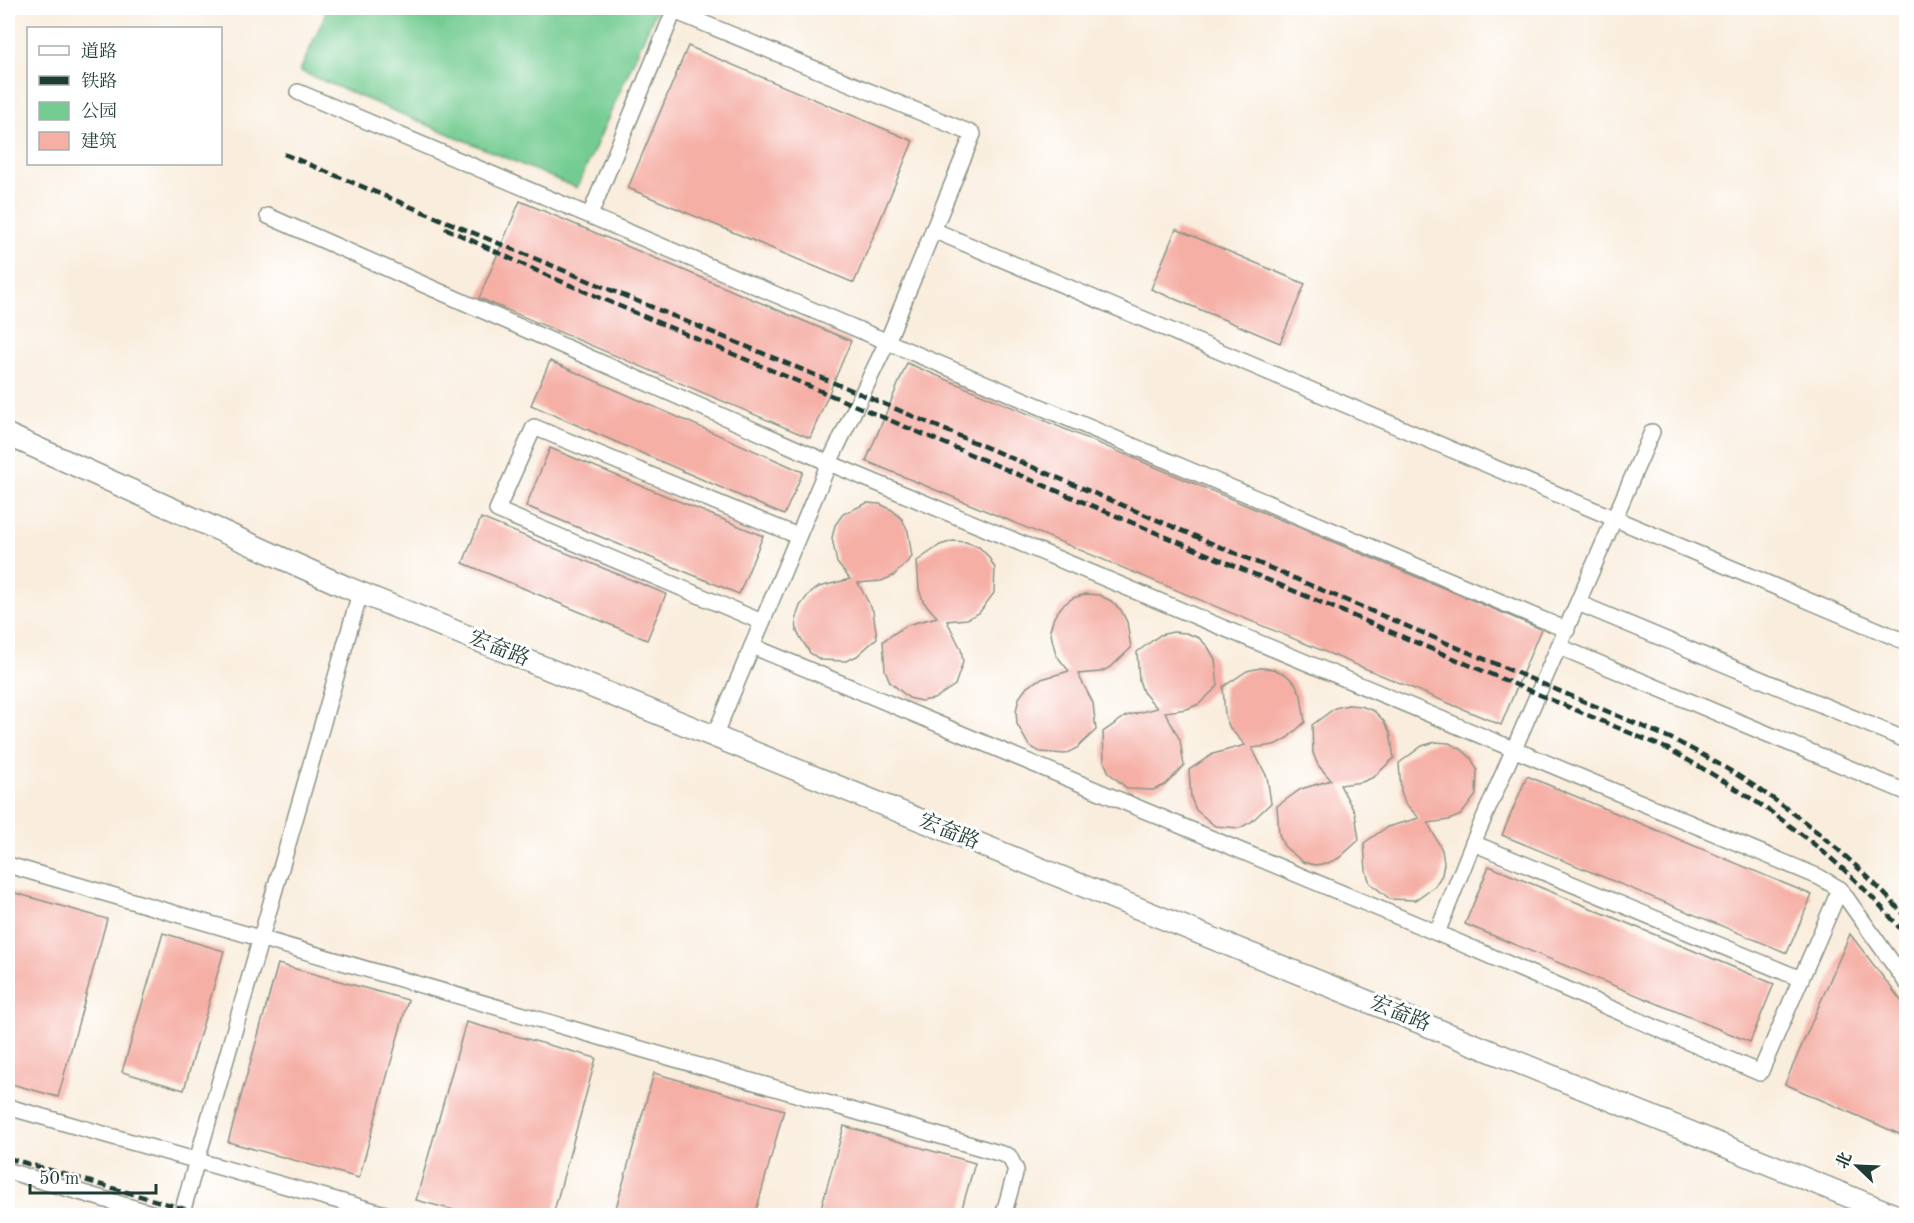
<svg xmlns="http://www.w3.org/2000/svg" width="1914" height="1223" viewBox="0 0 1914 1223" font-family="'Old Standard TT','Noto Serif SC',serif">
<rect width="100%" height="100%" fill="#fff"/>
<filter id="ink" filterUnits="userSpaceOnUse"><feTurbulence type="fractalNoise" baseFrequency=".0167" numOctaves="2"/><feDisplacementMap in="SourceGraphic" scale="12" xChannelSelector="R" yChannelSelector="G"/><feConvolveMatrix kernelMatrix="1 2 1 2 8 2 1 2 1" color-interpolation-filters="sRGB"/></filter>
<filter id="wash" filterUnits="userSpaceOnUse"><feTurbulence type="fractalNoise" baseFrequency=".008" numOctaves="4" result="noise"/><feDisplacementMap in="SourceGraphic" scale="24" xChannelSelector="R" yChannelSelector="G"/><feGaussianBlur stdDeviation="1.35" result="paint"/><feColorMatrix in="noise" values="0 0 0 0 0 0 0 0 0 0 0 0 0 0 0 0 0 1.4 0 .05"/><feComposite in="paint" operator="in"/></filter>
<g filter="url(#wash)">
<rect width="100%" height="100%" fill="#f9eddd"/>
<polygon fill="#75cc92" stroke="#4a8463" stroke-width="1.5" points="328,8 657,8 577,188 300,71"/>
<g id="blocks">
<g fill="#f5afa5">
<polygon points="688,46 913,141 854,283 628,188"/>
<polygon points="520,201 851,341 810,438 479,298"/>
<polygon points="1176,229 1305,284 1280,343 1151,289"/>
<polygon points="550,361 803,472 784,515 531,405"/>
<polygon points="907,363 1541,629 1501,725 866,461"/>
<polygon points="550,448 763,536 739,594 526,506"/>
<polygon points="867,503 880,504 892,510 902,519 908,531 912,557 893,576 881,581 858,583 873,611 877,638 857,656 846,661 821,660 810,653 797,632 796,618 800,606 808,595 819,587 850,579 837,563 832,538 835,525 843,514"/>
<polygon points="481,518 666,594 647,640 463,563"/>
<polygon points="953,541 966,542 979,547 988,556 995,568 994,593 979,613 967,619 947,621 961,649 963,662 955,685 934,699 921,701 909,698 890,682 885,670 883,641 907,625 937,617 923,601 919,589 917,561 940,545"/>
<polygon points="1086,594 1099,595 1111,601 1121,610 1127,622 1131,648 1111,667 1100,672 1078,674 1093,703 1096,730 1077,748 1065,754 1040,752 1029,746 1017,724 1016,711 1019,698 1027,687 1038,680 1069,671 1056,655 1050,630 1054,617 1062,606 1073,598"/>
<polygon points="1173,632 1186,633 1199,638 1208,647 1215,659 1218,686 1199,704 1187,709 1165,712 1180,740 1184,766 1165,785 1153,790 1128,789 1109,773 1104,761 1103,732 1126,716 1157,708 1143,692 1139,680 1137,652 1160,635"/>
<polygon points="1260,668 1273,669 1285,674 1295,683 1301,695 1305,722 1285,740 1274,745 1252,748 1267,777 1271,803 1251,822 1240,828 1215,826 1196,810 1191,798 1189,770 1213,754 1245,745 1230,728 1225,716 1223,687 1247,671"/>
<polygon points="1348,705 1361,706 1374,711 1383,720 1390,732 1394,758 1374,777 1362,782 1340,785 1355,813 1359,840 1339,858 1328,863 1315,865 1303,862 1284,846 1279,834 1277,806 1301,789 1331,780 1318,765 1313,753 1312,725 1335,708"/>
<polygon points="1435,742 1449,743 1461,749 1471,758 1477,770 1476,795 1461,815 1449,820 1428,823 1442,850 1444,863 1442,875 1435,886 1415,900 1390,899 1370,883 1366,871 1364,843 1387,827 1419,818 1405,803 1401,791 1399,763 1422,746"/>
<polygon points="1527,776 1812,895 1787,953 1502,835"/>
<polygon points="1489,866 1774,984 1750,1042 1465,924"/>
<polygon points="8,891 107,919 58,1097 8,1083"/>
<polygon points="163,933 224,951 184,1090 122,1072"/>
<polygon points="1850,934 1906,1007 1906,1137 1785,1084"/>
<polygon points="278,964 408,1000 359,1178 228,1142"/>
<polygon points="466,1022 596,1058 553,1215 472,1215 416,1200"/>
<polygon points="654,1073 784,1110 755,1215 614,1215"/>
<polygon points="844,1126 975,1163 960,1215 819,1215"/>
</g>
</g>
</g>
<g filter="url(#ink)">
<use href="#blocks" fill-opacity="0" stroke="#8c9588" stroke-width="1.5"/>
<g fill="none" stroke-linecap="round" stroke-linejoin="round">
<defs>
<g id="street">
<polyline points="298,92 1567,630"/>
<polyline points="590,215 674,11 973,134 887,342 829,463 714,737"/>
<polyline points="268,216 829,463 1819,877 1840,889 1906,982"/>
<polyline points="933,230 1906,642"/>
<polyline points="1578,603 1906,740"/>
<polyline points="762,622 497,510 534,427 798,536"/>
<polyline points="752,646 1437,933 1760,1073 1840,889"/>
<polyline points="1560,647 1906,792"/>
<polyline points="1473,843 1801,979"/>
<polyline points="8,865 1009,1156 1016,1170 1003,1216"/>
<polyline points="1437,933 1473,843 1652,432"/>
<polyline points="8,1107 392,1216"/>
<polyline points="8,1171 161,1216"/>
<polyline points="181,1216 360,593"/>
</g>
<polyline id="secondary" points="8,435 346,587 1897,1216"/>
</defs>
<use href="#street" stroke="#8c9588" stroke-width="18"/>
<use href="#secondary" stroke="#8c9588" stroke-width="24"/>
<use href="#street" stroke="#fff" stroke-width="15"/>
<use href="#secondary" stroke="#fff" stroke-width="21"/>
<g stroke="#1f3d34" stroke-width="4.5" stroke-dasharray="9 4.5" stroke-linecap="butt">
<path d="M284,154L863,395L1670,738C1760,782 1839,842 1906,917"/>
<path d="M445,228L546,275L1668,749C1756,797 1843,856 1906,936"/>
<polyline points="8,1158 209,1216"/>
</g>
</g>
</g>
<g text-anchor="middle" dominant-baseline="central" stroke-width="6" stroke-linejoin="round" paint-order="stroke">
<g font-size="21" fill="#1f3d34" stroke="#fff">
<text transform="translate(499 649) rotate(22)">宏奤路</text>
<text transform="translate(949 832) rotate(22)">宏奤路</text>
<text transform="translate(1400 1014) rotate(22)">宏奤路</text>
</g>
</g>
<rect width="1914" height="1223" fill="none" stroke="#fff" stroke-width="30"/>
<rect x="27" y="27" width="195" height="138" fill="#ffffff" stroke="#a5b1ae" stroke-width="1.5"/>
<rect x="39" y="46" width="30" height="9" fill="#ffffff" stroke="#a5b1ae" stroke-width="1.5"/>
<text x="81" y="57" font-size="18" fill="#1f3d34">道路</text>
<rect x="39" y="76" width="30" height="9" fill="#1f3d34" stroke="#a5b1ae" stroke-width="1.5"/>
<text x="81" y="87" font-size="18" fill="#1f3d34">铁路</text>
<rect x="39" y="102" width="30" height="18" fill="#75cc92" stroke="#a5b1ae" stroke-width="1.5"/>
<text x="81" y="117" font-size="18" fill="#1f3d34">公园</text>
<rect x="39" y="132" width="30" height="18" fill="#f5afa5" stroke="#a5b1ae" stroke-width="1.5"/>
<text x="81" y="147" font-size="18" fill="#1f3d34">建筑</text>
<g transform="translate(1857 1166) rotate(293)" stroke="#ffffff" stroke-width="4.5" paint-order="stroke">
<path d="M0-4.5L10 22L0 15L-10 22Z" fill="#1f3d34"/>
<text y="-9" font-size="16" font-weight="bold" text-anchor="middle" fill="#1f3d34">北</text>
</g>
<path d="M30 1184v9h126v-9" fill="none" stroke="#1f3d34" stroke-width="3"/>
<text x="39" y="1184" font-size="18" fill="#1f3d34" stroke="#ffffff" stroke-width="4.5" paint-order="stroke">50 m</text>
</svg>
